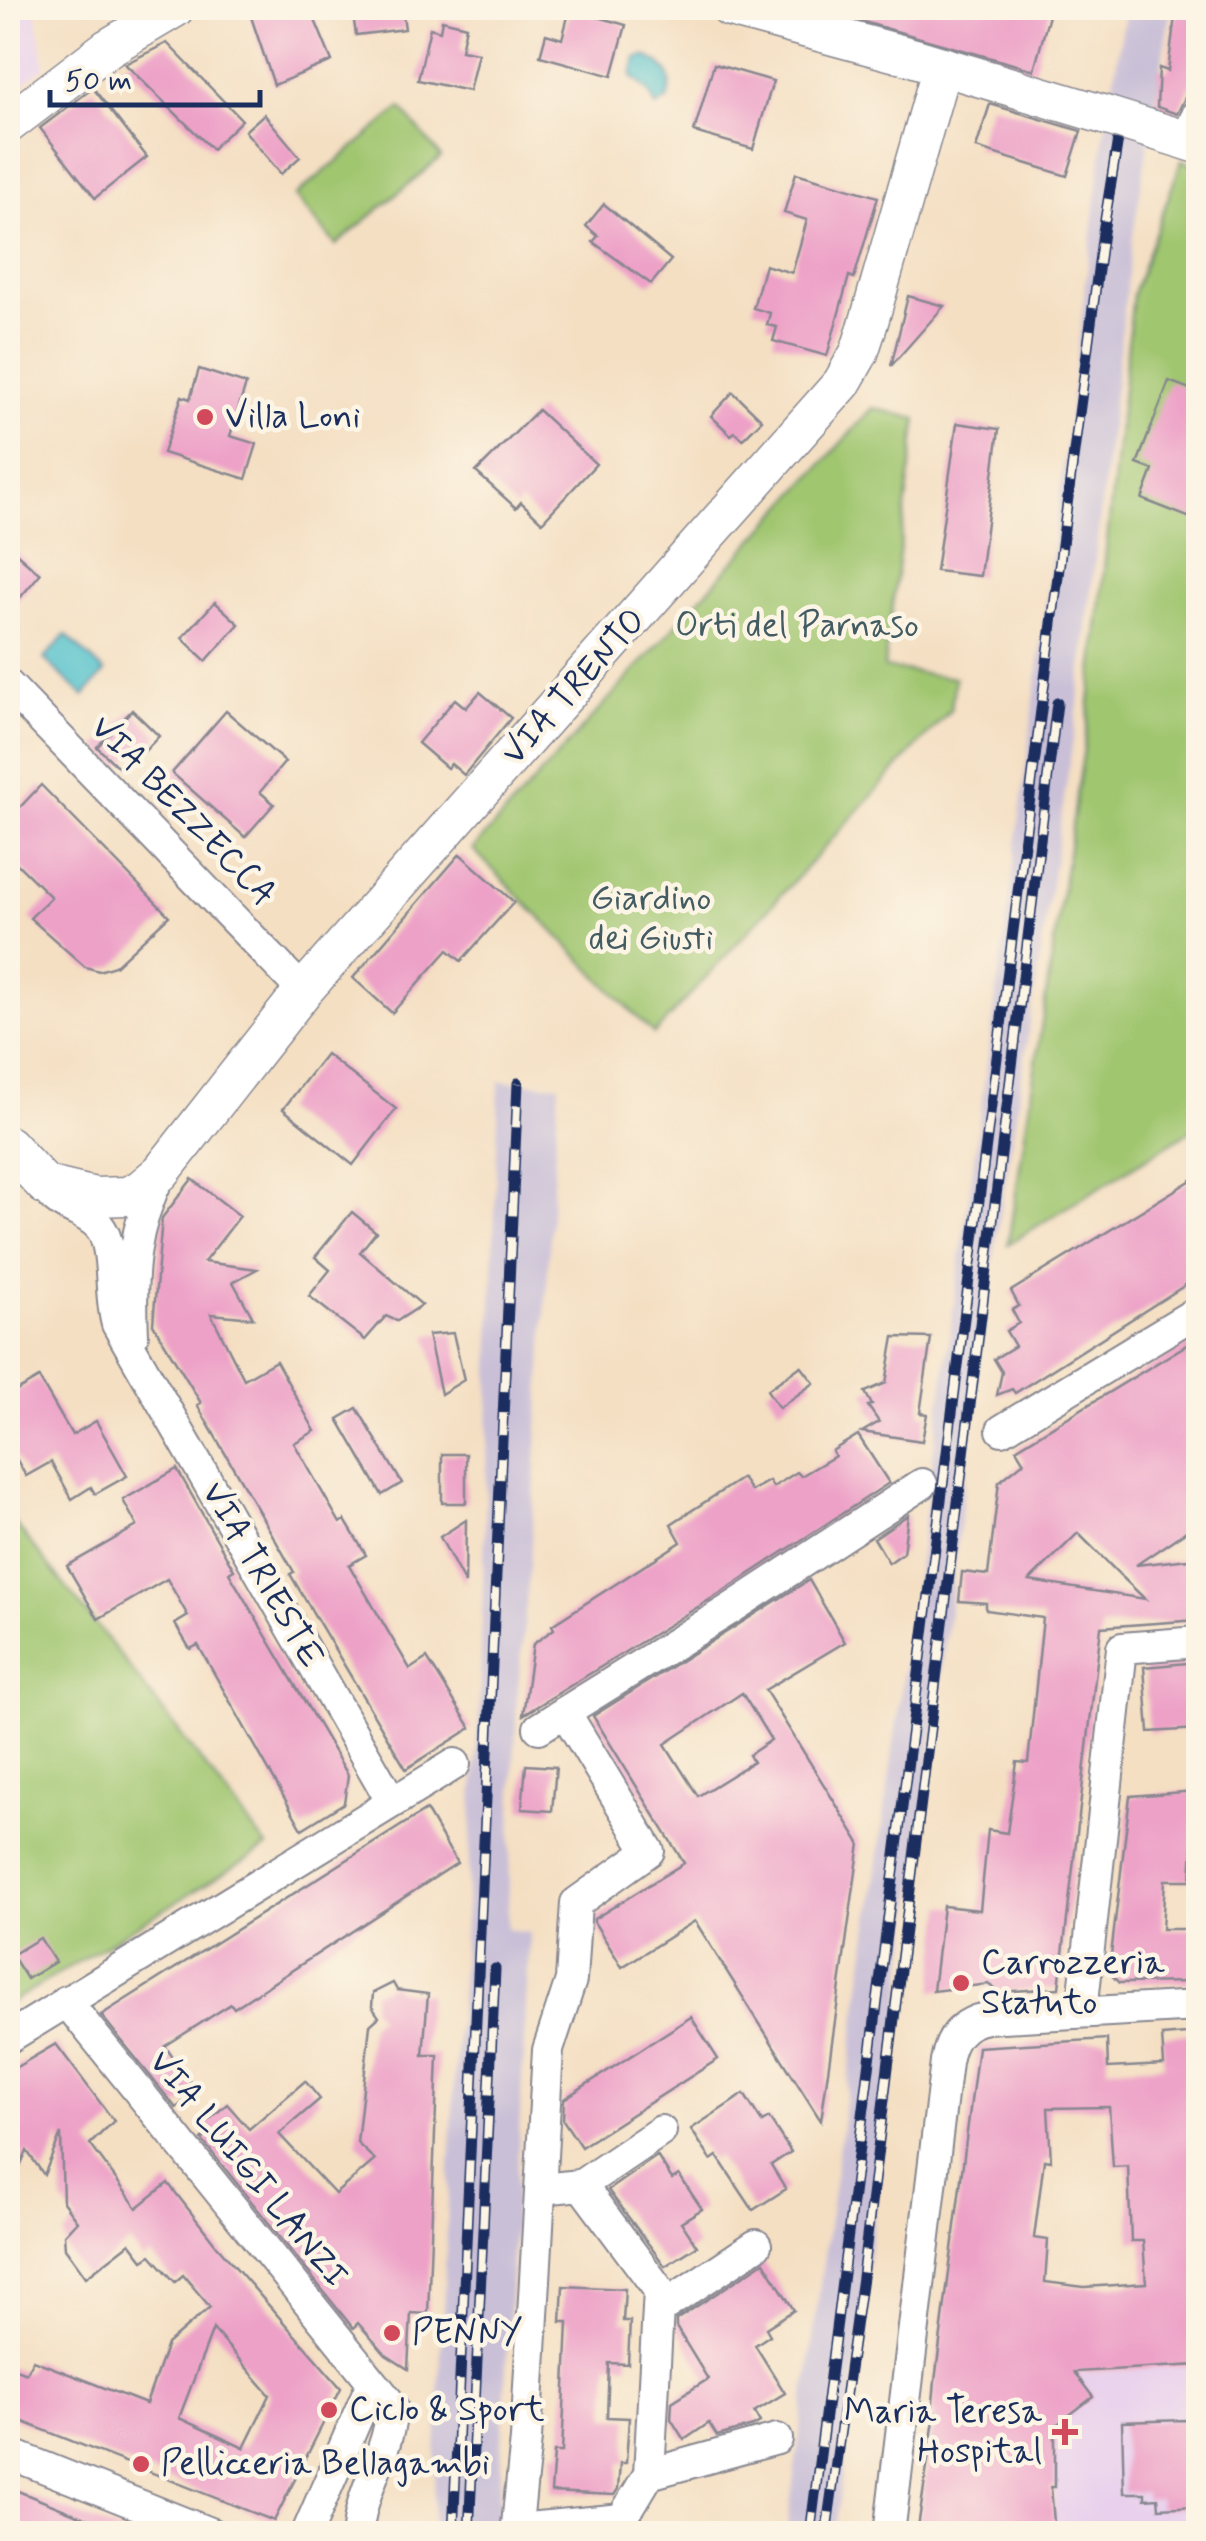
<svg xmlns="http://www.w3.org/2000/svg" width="1206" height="2541" viewBox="0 0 1206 2541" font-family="Mynerve,sans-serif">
<rect width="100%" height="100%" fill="#fcf5e5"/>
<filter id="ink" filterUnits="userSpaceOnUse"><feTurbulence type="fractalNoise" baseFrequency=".01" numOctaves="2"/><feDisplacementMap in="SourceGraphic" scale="20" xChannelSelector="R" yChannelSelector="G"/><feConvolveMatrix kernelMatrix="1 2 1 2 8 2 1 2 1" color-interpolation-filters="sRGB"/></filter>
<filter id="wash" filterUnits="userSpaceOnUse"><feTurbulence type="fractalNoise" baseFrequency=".0048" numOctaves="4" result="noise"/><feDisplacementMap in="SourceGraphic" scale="40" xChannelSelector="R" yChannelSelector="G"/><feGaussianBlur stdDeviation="2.25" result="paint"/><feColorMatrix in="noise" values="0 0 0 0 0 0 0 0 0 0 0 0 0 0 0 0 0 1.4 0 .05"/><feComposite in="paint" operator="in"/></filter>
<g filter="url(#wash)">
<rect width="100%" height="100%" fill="#f4dfc3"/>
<g fill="#e9d1ed">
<polygon points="8,8 35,8 45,67 8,95"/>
<polygon points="1198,2365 1198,2520 1054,2528 1055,2487 1004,2490 929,2454 932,2413 1065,2374"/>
</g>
<g fill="#c9bfd7">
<polygon points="1126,8 1171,8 1132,241 1076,721 988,1296 835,2533 786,2534 1011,887 1104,135"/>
<polygon points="499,1081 559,1085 530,1562 517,1699 507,1929 530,1933 497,2533 432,2534 454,2083 479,1713"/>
</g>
<g fill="#a0c670" stroke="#5e7a67" stroke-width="2.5">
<polygon points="401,108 441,157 336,245 295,196"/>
<polygon points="1182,160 1198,166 1198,1126 1008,1244 1088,722 1133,294"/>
<polygon points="873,408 917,419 884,668 955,678 951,709 654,1034 473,849"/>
<polygon points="8,1515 109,1641 267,1847 8,2004"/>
</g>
<g fill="#55c2cc" stroke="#387895" stroke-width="2.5">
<path d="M645,56C667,64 676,78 667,100L656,107L649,92L632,76L636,58Z"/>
<polygon points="66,635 105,672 84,696 44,659"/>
</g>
<g id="blocks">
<g fill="#eda1c7" fill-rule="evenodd">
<polygon points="248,8 310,8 332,61 274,85"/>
<polygon points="352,8 402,8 405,29 356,35"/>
<polygon points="814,8 1051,8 1034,70"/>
<polygon points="1176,8 1198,8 1198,71 1177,114 1157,107 1159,68 1168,71"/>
<polygon points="570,9 626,25 612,76 540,56 546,34 562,39"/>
<polygon points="442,20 466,26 461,50 478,53 469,91 418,80 430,28 440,31"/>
<polygon points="167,43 242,120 212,149 125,64"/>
<polygon points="714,64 773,81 753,149 694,132"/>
<polygon points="93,88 147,157 95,198 40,128"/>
<polygon points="990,104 1081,131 1067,176 976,148"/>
<polygon points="264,114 300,157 281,174 245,131"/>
<polygon points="796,173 878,197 854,278 849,276 827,356 773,341 777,327 767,325 770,313 753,308 765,265 792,273 807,220 784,213"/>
<polygon points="604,204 671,260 651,284 593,242 598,236 586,226"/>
<polygon points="908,296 944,306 891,366"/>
<polygon points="199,369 246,384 230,436 257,444 246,479 163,453 182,396 190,399"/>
<polygon points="1169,381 1198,392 1198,521 1142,499 1153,470 1137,464"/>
<polygon points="733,392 762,420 743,439 735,432 731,435 711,416"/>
<polygon points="538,410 596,464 542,522 521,502 516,508 476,472"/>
<polygon points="957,423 999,429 980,576 936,571"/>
<polygon points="8,546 40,574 8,612"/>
<polygon points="215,602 239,624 206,661 182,638"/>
<polygon points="480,692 511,718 464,775 451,764 447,768 418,743 455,699 466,708"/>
<polygon points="132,710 159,736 140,756 135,751 119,768 97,747"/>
<polygon points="226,711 285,762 260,792 274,804 245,837 172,773"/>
<polygon points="41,785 169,916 115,966 99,971 85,967 30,918 51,897 8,855 8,820"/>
<polygon points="460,854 514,902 461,961 448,950 392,1013 353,978"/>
<polygon points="326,1054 396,1109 353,1165 283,1109"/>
<polygon points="1198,1176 1198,1277 1015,1393 1012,1389 997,1395 1002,1372 994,1359 1015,1346 1006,1331 1019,1323 1012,1310 1019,1306 1011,1291"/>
<polygon points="192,1179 240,1216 204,1262 257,1269 233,1282 253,1318 211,1314 244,1379 276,1361 315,1431 294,1443 340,1523 345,1520 366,1555 349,1565 410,1669 427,1658 471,1728 406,1769 290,1574 294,1572 197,1405 201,1403 153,1324 162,1218"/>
<polygon points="352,1212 376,1232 360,1252 422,1305 397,1321 386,1316 365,1340 309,1296 330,1270 315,1257"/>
<polygon points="453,1333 464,1380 441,1394 428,1335"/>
<polygon points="894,1337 931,1338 920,1413 927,1414 922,1441 862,1432 879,1422 868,1406 872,1405 865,1392 886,1383"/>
<path d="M1198,1338V1523L1136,1565L1198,1558V1620L1101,1627L1059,1988L999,1992L988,1984L933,1991L943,1906L980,1910L988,1830L1007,1833L1017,1762L1028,1763L1043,1618L986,1610V1603L959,1601L962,1572L988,1575L999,1482L1024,1462L1016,1449ZM1078,1533L1120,1575L1145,1599L1029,1581Z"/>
<polygon points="801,1366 814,1383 779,1408 767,1390"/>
<polygon points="39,1378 72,1435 96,1421 127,1476 95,1494 91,1487 72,1499 51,1462 26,1476 8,1444 8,1396"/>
<polygon points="357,1408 402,1483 382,1495 338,1419"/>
<polygon points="858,1435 889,1483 722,1592 523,1715 533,1644 554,1629 552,1625 681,1542 671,1524 742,1478 751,1491 769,1481 773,1487 797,1472 801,1476 835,1456 832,1451"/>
<rect x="442" y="1454" width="24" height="49"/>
<polygon points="177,1469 234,1570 229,1573 348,1775 344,1803 302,1829 198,1645 190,1649 175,1624 188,1616 167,1579 98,1619 67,1566 137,1526 123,1500"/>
<polygon points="908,1515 903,1553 889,1563 874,1538"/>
<polygon points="466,1520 465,1584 440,1537"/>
<path d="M809,1580L845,1642L765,1690L860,1843L821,2121L695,1921L622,1967L594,1922V1919L684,1863L593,1716ZM742,1693L771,1740L749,1755L753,1762L698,1796L665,1744Z"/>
<polygon points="1198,1662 1198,1729 1149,1732 1144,1667"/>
<polygon points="526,1765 556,1767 552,1811 522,1809"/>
<polygon points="1196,1791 1191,1880 1165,1880 1162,1929 1198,1929 1198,1982 1119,1983 1109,1972 1130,1796"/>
<polygon points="426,1810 457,1863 234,2008 231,2004 165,2046 197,2092 176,2108 101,2015"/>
<polygon points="40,1938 55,1962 27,1979 12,1955"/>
<polygon points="393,1983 397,1990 428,1994 423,2055 438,2055 428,2314 411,2313 408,2369 386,2355 358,2323 353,2328 202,2140 210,2133 203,2125 227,2104 249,2129 305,2081 320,2099 279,2134 335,2194 375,2160 357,2143 370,2025 379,2017 372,2007 373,1993"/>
<polygon points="691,2017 718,2059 581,2147 563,2120 564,2099"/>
<path d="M1198,2033V2365L1074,2372L1093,2397L1055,2426V2487H1051L1055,2534H917L935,2413H932L935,2381L978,2047L1107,2039L1108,2068L1164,2065L1162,2036ZM1109,2107L1113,2167L1128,2166L1131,2241H1143L1146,2283L1084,2287L1045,2282L1048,2240L1034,2238L1044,2160L1051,2161L1048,2108Z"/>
<path d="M56,2044L114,2121L90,2144L137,2208L168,2183L217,2246L341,2388L274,2521L8,2416V2366L26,2373L33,2360L146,2404L167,2344L210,2307L183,2275L175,2282L151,2255L143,2260L130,2243L86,2277L65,2248L64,2235L77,2221L63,2202L61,2134L44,2175L27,2151L8,2196V2072ZM213,2329L270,2395L244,2448L179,2418Z"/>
<polygon points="744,2094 762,2122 769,2118 791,2152 771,2165 786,2189 753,2210 717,2156 711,2160 691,2129"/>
<polygon points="657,2156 672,2179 679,2175 702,2209 681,2222 697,2246 665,2266 608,2190"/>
<polygon points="764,2262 794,2310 766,2328 770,2335 755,2345 785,2393 754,2412 760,2422 753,2426 717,2436 709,2423 684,2440 671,2419 672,2402 708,2379 676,2327 676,2320"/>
<polygon points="563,2286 625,2289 623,2321 630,2321 628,2364 609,2363 607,2417 629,2418 626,2463 620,2463 618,2489 614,2495 551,2492 554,2452 562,2452 568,2322 561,2322"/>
<polygon points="1186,2420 1187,2425 1198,2424 1198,2506 1159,2508 1158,2498 1145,2499 1145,2493 1124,2493 1122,2422"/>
<polygon points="8,2487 120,2532 120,2534 8,2534"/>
</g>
</g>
</g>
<g filter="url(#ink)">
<use href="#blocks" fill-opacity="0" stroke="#888790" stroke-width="2.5"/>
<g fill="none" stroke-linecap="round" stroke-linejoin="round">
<defs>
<g id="minor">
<polyline points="1186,140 1198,113"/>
<polyline points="8,685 303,991"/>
<path d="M48,1190C63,1211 84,1209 99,1226C116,1246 108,1295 117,1324L392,1802"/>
<path d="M133,1335C130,1273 133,1228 161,1172"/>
<polyline points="1002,1430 1198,1311"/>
<polyline points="539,1728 732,1608 922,1484"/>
<path d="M66,2001L392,2406C390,2450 362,2486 358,2530"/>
<polyline points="1082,2011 1122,1648 1198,1642"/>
<polyline points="8,2038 455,1764"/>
<polyline points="581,2185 661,2131"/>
<polyline points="541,2189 581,2185 659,2290 649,2474"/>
<polyline points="658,2310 756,2245"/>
<polyline points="8,2453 212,2534"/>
<polyline points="517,2529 622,2519 649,2474 777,2439"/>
<polyline points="307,2533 372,2383"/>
<polyline points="516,2534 526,2439 548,2050 571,1980 576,1903 649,1851 565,1712"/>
<path d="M889,2534L946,2062C950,2038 961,2023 986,2018L1198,2006"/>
</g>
<g id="major">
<polyline points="730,8 915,58 1108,116"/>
<polyline points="8,124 108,48 175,8"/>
<polyline points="1150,129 1198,144"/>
<polyline points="8,1145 45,1185 95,1197 127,1196 141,1189 161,1172 303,991 842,383 859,353 868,325 942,66"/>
</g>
</defs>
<use href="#minor" stroke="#888790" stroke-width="34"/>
<use href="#major" stroke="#888790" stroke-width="41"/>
<use href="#minor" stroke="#fff" stroke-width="30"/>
<use href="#major" stroke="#fff" stroke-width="38"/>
<defs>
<g id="rail">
<polyline points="453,2534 518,1083"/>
<polyline points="469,2534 495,1969"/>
<polyline points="810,2534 1067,505 1103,232 1118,139"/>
<polyline points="826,2534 862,2277 1057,703"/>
</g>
</defs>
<use href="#rail" stroke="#1b2f5e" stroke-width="11"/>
<use href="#rail" stroke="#fcf5e5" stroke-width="8" stroke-dasharray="22" stroke-linecap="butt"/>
<defs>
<polyline id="major-bridge" points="1108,116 1150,129"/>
</defs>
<use href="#major-bridge" stroke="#888790" stroke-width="41" stroke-linecap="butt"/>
<use href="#major-bridge" stroke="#fff" stroke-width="38"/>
</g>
</g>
<g fill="#d1495b" stroke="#fcf5e5" stroke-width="4">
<circle cx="205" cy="417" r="10"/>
<circle cx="961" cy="1983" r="10"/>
<circle cx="392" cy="2333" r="10"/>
<circle cx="329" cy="2410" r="10"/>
<path d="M1060 2417h10v10h10v10h-10v10h-10v-10h-10v-10h10z"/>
<circle cx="141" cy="2464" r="10"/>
</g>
<g text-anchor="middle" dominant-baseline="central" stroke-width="9" stroke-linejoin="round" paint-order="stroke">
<g font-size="35" fill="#1b2f5e" stroke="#fcf5e5" text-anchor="start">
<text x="225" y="417">Villa Loni</text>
<text x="981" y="1963">Carrozzeria<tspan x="981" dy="40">Statuto</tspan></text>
<text x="412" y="2333">PENNY</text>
<text x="349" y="2410">Ciclo &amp; Sport</text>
<text x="1042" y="2412" text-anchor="end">Maria Teresa<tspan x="1042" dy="40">Hospital</tspan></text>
<text x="161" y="2464">Pellicceria Bellagambi</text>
</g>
<g font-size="35" fill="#435c63" stroke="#fcf5e5">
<text x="797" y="626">Orti del Parnaso</text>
<text x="651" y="899">Giardino<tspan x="651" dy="40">dei Giusti</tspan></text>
</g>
<g font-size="35" fill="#1b2f5e" stroke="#fcf5e5">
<text transform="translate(574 687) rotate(-48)">VIA TRENTO</text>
<text transform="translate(183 811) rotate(46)">VIA BEZZECCA</text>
<text transform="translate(262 1575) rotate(60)">VIA TRIESTE</text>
<text transform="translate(248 2169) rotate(51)">VIA LUIGI LANZI</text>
</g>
</g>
<rect width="1206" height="2541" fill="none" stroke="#fcf5e5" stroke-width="40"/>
<path d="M50 90v15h210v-15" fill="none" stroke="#1b2f5e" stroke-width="5"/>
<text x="65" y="90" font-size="30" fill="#1b2f5e" stroke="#fcf5e5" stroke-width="8" paint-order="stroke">50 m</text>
</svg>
